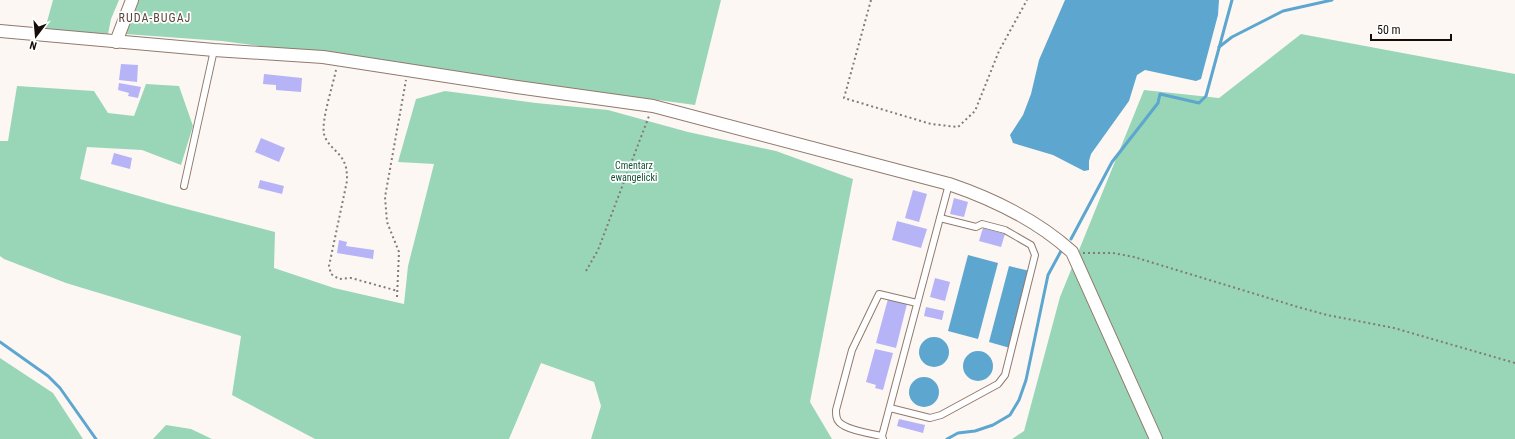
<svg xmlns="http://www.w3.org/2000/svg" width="1515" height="439" viewBox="0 0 1515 439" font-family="'Roboto Condensed',sans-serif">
<rect width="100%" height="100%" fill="#fdf7f4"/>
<g fill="#99d6b8">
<polygon points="53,0 119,0 111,19 108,34 45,29"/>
<polygon points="139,0 721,0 695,105 222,41 125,34"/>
<polygon points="1301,34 1515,74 1515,439 1012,439 1024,431 1060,297 1144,90 1219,98"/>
<polygon points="146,84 179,86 193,126 181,165 142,150 87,147 80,179 167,204 275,232 274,268 334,288 404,304 408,266 434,164 398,162 416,99 445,91 536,103 608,110 688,132 776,151 853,179 810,402 832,439 591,439 601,406 594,382 541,363 509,439 315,439 232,395 241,336 66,283 4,259 0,256 0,141 8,141 17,86 94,91 108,113 134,116"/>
<polygon points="0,358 53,393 83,439 0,439"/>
<polygon points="166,425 191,429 212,439 153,439"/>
</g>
<g fill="#5ca6cf">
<polygon points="1065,0 1219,0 1218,15 1201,79 1196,81 1145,70 1137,75 1129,101 1091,154 1089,161 1089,170 1084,171 1053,155 1013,143 1010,135 1023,115 1031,94 1039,60"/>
<polygon points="968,255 998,263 978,339 948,331"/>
<polygon points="1009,266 1030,271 1010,348 989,342"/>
<circle cx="934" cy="352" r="15"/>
<circle cx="978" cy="366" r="15"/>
<circle cx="924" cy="392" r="15"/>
</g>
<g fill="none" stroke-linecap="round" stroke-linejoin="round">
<g stroke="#5ca6cf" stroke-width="3">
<polyline points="1219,47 1232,37 1283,11 1332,0"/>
<polyline points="1071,239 1112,162 1158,103 1160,94 1199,103 1206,96 1232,0"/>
<polyline points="0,342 48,376 60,388 96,439"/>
<polyline points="947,439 958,433 975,431 993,425 1010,415 1019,400 1026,380 1048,275 1061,251"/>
</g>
</g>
<g fill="#b7b3f7">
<polygon points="121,64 138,65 137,82 119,80"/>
<polygon points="264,74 302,78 301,92 276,90 276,85 263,84"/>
<polygon points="119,83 141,87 138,98 128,96 129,93 118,90"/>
<polygon points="261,138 285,148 279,162 255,152"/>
<polygon points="114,153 132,158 130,169 111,164"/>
<polygon points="260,180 284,186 282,194 258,188"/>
<polygon points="913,190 927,194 919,222 905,218"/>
<polygon points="954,198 968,202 964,217 950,214"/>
<polygon points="897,221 927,229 921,248 892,240"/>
<polygon points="983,228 1005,234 1001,247 979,241"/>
<polygon points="339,240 347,242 346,246 374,250 373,259 337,253"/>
<polygon points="935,278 950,282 945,301 930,297"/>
<polygon points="888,299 907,304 896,348 876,343"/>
<polygon points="926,307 944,311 942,320 924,316"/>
<polygon points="875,349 893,353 883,390 875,388 876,385 866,382"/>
<polygon points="899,419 925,425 923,433 897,426"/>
</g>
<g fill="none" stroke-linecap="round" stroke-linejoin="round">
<defs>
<g id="lane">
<polyline points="184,186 214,50"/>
<polyline points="890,408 930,418 941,415 998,384 1005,375 1035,255 1031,245 1005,230 982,224 976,227 940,218"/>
<path d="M882,436C872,434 846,430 839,422C836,419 836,415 836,410L852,350L879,294L917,303"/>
<polyline points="883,439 882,436 949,184"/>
</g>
<g id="street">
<path d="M0,31L214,50L323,57L517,87L653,106L949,184C993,199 1038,221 1072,252L1156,439"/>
<polyline points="116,42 132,0"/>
</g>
</defs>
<use href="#lane" stroke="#917a6c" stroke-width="8"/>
<use href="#street" stroke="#917a6c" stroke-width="14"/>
<g stroke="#827a76" stroke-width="2" stroke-dasharray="2 3" stroke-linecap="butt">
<polyline points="871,0 844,98 931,124 958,127 975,111 999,51 1027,0"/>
<path d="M336,70C333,85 321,121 324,134C327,146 340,152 344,162C347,168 347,174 347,181L329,266L331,274L339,279L351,278L398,291"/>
<polyline points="1083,253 1113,253 1134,257 1298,307 1327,315 1394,328 1515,363"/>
<polyline points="586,271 598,250 649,116"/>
<polyline points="397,297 399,252 387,222 385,197 406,80"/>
</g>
<use href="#lane" stroke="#fff" stroke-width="6"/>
<use href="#street" stroke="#fff" stroke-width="12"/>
</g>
<g text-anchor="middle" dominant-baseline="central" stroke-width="3.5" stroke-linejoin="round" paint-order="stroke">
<g font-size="10" fill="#125038" stroke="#fff">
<text x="634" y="165">Cmentarz<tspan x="634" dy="12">ewangelicki</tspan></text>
</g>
<g font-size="12" letter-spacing="1" fill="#5c473a" stroke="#fff">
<text x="155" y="18">RUDA-BUGAJ</text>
</g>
</g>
<g transform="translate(36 36) rotate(196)" stroke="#ffffff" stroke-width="3" paint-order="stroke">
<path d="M0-3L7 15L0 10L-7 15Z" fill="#160d08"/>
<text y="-6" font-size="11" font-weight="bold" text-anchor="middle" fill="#160d08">N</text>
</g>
<path d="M1371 34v6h80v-6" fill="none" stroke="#160d08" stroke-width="2"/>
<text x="1377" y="34" font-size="12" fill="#160d08" stroke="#ffffff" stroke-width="3" paint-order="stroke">50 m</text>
</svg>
